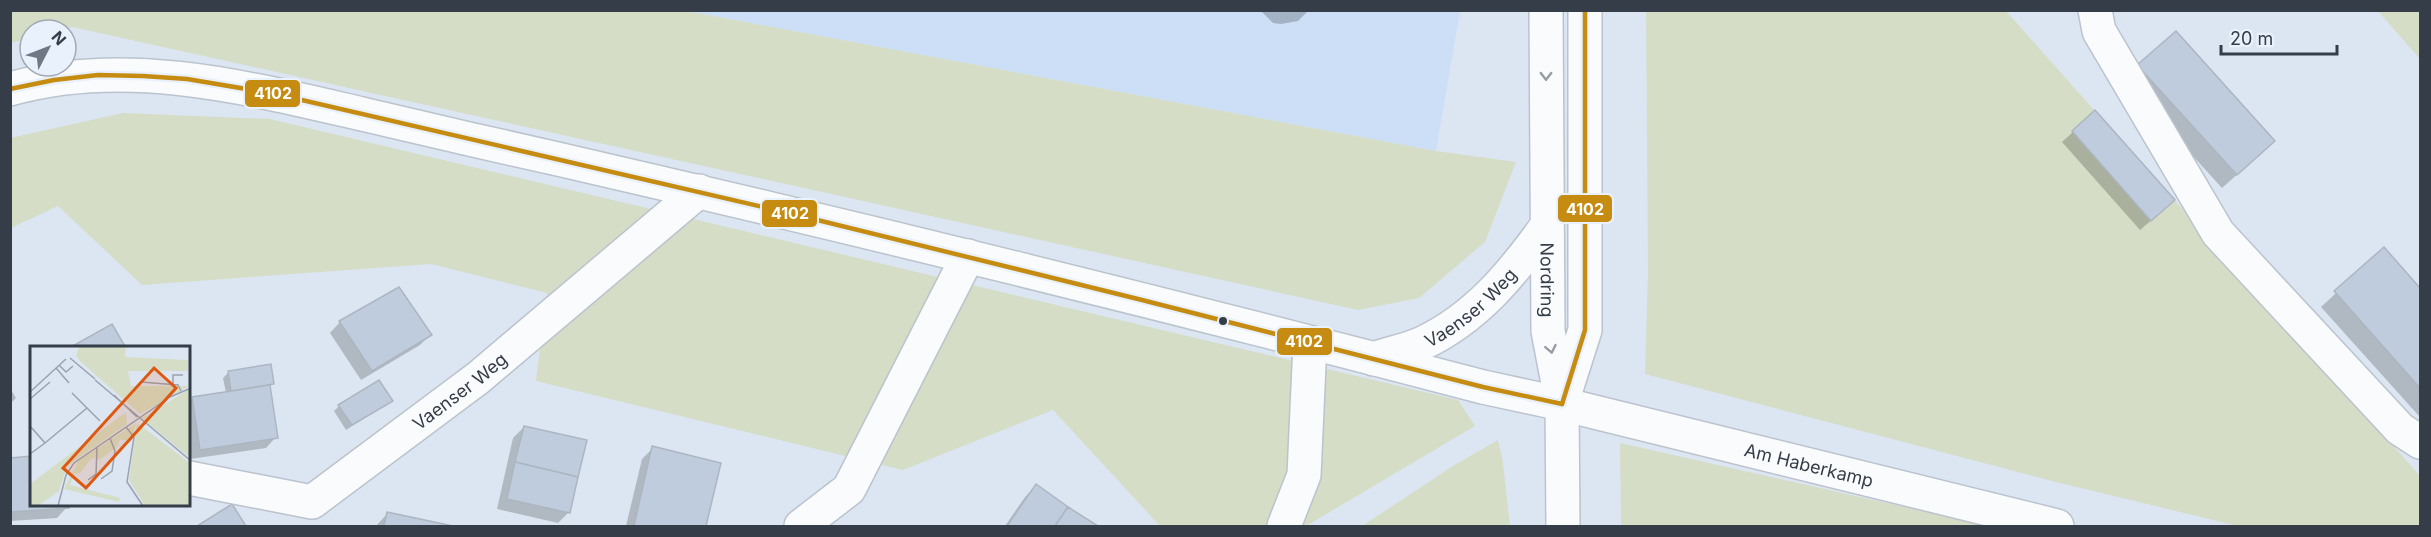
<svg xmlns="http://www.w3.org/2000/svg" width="2431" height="537" viewBox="0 0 2431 537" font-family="Inter,sans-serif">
<rect width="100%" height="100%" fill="#dce6f2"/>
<polygon fill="#ccdff6" points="687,11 1460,11 1436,151"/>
<g fill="#d5ddc6">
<polygon points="11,10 687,11 1436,151 1516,162 1485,242 1419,298 1358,310 72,27 59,30 30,30 30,38 11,43"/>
<polygon points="1646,11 2006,11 2420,476 2420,526 2238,526 2056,482 1645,374 1648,270"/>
<polygon points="2378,11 2420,11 2420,59"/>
<polygon points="123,113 270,119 1458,400 1475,426 1306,526 1160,526 1053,410 903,470 536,381 547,293 431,264 142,285 58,206 11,228 10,138"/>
<polygon points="1498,440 1503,463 1510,526 1362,526 1453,466"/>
<polygon points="1620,443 1989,526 1621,526"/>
</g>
<g fill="#0003">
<polygon points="1260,10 1309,10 1298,21 1281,24 1273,23"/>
<polygon points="2138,66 2259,155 2222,188 2124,80"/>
<polygon points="2073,132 2162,211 2140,230 2062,142"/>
<polygon points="2384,249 2420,290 2419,416 2321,307"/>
<polygon points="340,322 430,335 420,345 361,380 330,333"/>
<polygon points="229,372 273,384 269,387 276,437 266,448 190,459 189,402 193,398 226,393 223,378"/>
<polygon points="10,388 16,398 10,404"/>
<polygon points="391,401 346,430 334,411 339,406"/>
<polygon points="524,427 569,512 558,523 497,509 513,438"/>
<polygon points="653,448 720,464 705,526 626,526 642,459"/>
<polygon points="10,459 32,506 68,506 57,518 10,521"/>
<polygon points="1036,486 1096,526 1005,526 1025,497"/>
<polygon points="232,506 244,526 200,526"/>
<polygon points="387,514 446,526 376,526"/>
</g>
<g fill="#beccdd" stroke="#adb6c0" stroke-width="1.5">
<polygon points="2176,31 2275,141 2237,175 2137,65"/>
<polygon points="2095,110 2175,200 2151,221 2072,131"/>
<polygon points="2384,247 2420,288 2420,388 2334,291"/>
<polygon points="399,287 432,335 372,371 339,321"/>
<polygon points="112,324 126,348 69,348"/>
<polygon points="271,364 274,384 231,391 228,371"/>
<polygon points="379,380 393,401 352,425 338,405"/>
<polygon points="270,385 278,438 200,450 192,397"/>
<polygon points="524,426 587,440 578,477 515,462"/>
<polygon points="652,446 721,463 706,526 634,526"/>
<polygon points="32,456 32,506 69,506 69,508 10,512 10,458"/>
<polygon points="515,462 578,477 570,513 507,499"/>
<polygon points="1036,484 1068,507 1055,526 1007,526"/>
<polygon points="232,504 246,526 197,526"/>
<polygon points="1068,507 1098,526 1055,526"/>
<polygon points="387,512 453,526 384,526"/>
</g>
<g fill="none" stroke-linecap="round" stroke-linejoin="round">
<defs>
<g id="minor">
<path id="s1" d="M1546,10L1548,331L1562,404L1563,526"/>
<polyline points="2095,10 2099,31 2218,233 2400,429 2420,442"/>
<path id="s2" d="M10,89C126,56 249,88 362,114C429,130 495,145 562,160C870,231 1177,307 1483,387L1562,404L2057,526"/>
<path id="s3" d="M1374,359C1390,353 1408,350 1423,343C1476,318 1512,274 1546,227"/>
<polyline points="1563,399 1585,330 1585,10"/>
<path id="s4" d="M189,478L312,502L478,378L699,191"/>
<polyline points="801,526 849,489 968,256"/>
<polyline points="1284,526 1304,475 1310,343"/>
</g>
</defs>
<use href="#minor" stroke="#bbc3cd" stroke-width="36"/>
<use href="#minor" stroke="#fafbfd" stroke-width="33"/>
<defs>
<g id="bus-1">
<polyline points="10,89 54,80 98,75 143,76 187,79 276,94 793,214 1138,299 1483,387 1562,404"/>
<polyline points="1562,404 1585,330 1585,10"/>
</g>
</defs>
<use href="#bus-1" stroke="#e8f1fc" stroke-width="9"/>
<use href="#bus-1" stroke="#c68c12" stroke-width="4.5"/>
</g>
<defs><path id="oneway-chevron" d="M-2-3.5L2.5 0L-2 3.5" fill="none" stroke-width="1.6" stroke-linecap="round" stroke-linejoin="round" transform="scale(1.5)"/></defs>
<g stroke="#989ca2">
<use href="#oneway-chevron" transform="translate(1546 76) rotate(90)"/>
<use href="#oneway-chevron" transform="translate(1551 349) rotate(79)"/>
</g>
<circle fill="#353d48" stroke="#e8f1fc" stroke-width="2" cx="1223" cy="321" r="5"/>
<g text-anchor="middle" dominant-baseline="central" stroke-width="5" stroke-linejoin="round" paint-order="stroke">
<g font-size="18" fill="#353d48" stroke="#e8f1fc">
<text stroke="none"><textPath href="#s1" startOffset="270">Nordring</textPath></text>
<text stroke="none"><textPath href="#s3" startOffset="111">Vaenser Weg</textPath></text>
<text stroke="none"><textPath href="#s4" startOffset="310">Vaenser Weg</textPath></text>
<text stroke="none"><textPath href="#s2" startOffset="1846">Am Haberkamp</textPath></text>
</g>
</g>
<g transform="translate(30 346)">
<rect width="160" height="160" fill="#dce6f2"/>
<path d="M50,0H96L95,11L158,14V25H98L101,40H159L110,68L50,15L46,9ZM160,43V112L112,72ZM96,66L97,78L37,120L29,145L8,160H0V138ZM106,77L102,94H90L86,102L69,114L66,111L60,114L50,127L44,128L40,139L90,152L89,156L34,143L48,115ZM107,77L160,117V160H115L99,134Z" fill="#d5ddc6"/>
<path fill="none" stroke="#99a2ae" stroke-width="1.5" d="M40,12L65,33M29,19L36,26L43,20M26,22L39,37M65,34L161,115M111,36L148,39L151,45M143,38V29H153M0,46L36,13M42,47L70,75M84,49L107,71M0,53L20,36M0,80L15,97L0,108M96,81L104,91L97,136L113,160M15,97L57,62M71,133L82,125L85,105L80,92M58,134L66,128L67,101M28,160L36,129L44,117L140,51L161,42"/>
<path fill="#df580f" fill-opacity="0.15" stroke="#df580f" stroke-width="3" d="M124,22L146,42L56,142L33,122Z"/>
<rect width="160" height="160" fill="none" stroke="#353d48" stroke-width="3"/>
</g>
<g stroke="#e8f1fc" stroke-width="2">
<rect x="244" y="79" width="57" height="29" rx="6" fill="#c68c12"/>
<rect x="1557" y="194" width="56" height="29" rx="6" fill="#c68c12"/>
<rect x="761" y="199" width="57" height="29" rx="6" fill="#c68c12"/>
<rect x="1276" y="327" width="57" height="29" rx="6" fill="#c68c12"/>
</g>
<g font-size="16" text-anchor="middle" font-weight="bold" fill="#fff">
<text x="273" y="99">4102</text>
<text x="1585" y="215">4102</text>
<text x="790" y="219">4102</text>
<text x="1304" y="347">4102</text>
</g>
<rect width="2431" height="537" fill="none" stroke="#353d48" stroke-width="24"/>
<g transform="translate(48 48) rotate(48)"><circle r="28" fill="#e8f1fc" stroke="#a0a9b4" stroke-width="1.5"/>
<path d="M0-4.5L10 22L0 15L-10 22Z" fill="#6f7884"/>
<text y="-9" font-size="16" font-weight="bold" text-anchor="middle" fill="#353d48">N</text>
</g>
<path d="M2221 45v9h116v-9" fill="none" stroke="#353d48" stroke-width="3"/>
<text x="2230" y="45" font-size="18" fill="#353d48" stroke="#e8f1fc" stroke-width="4.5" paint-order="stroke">20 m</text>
</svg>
